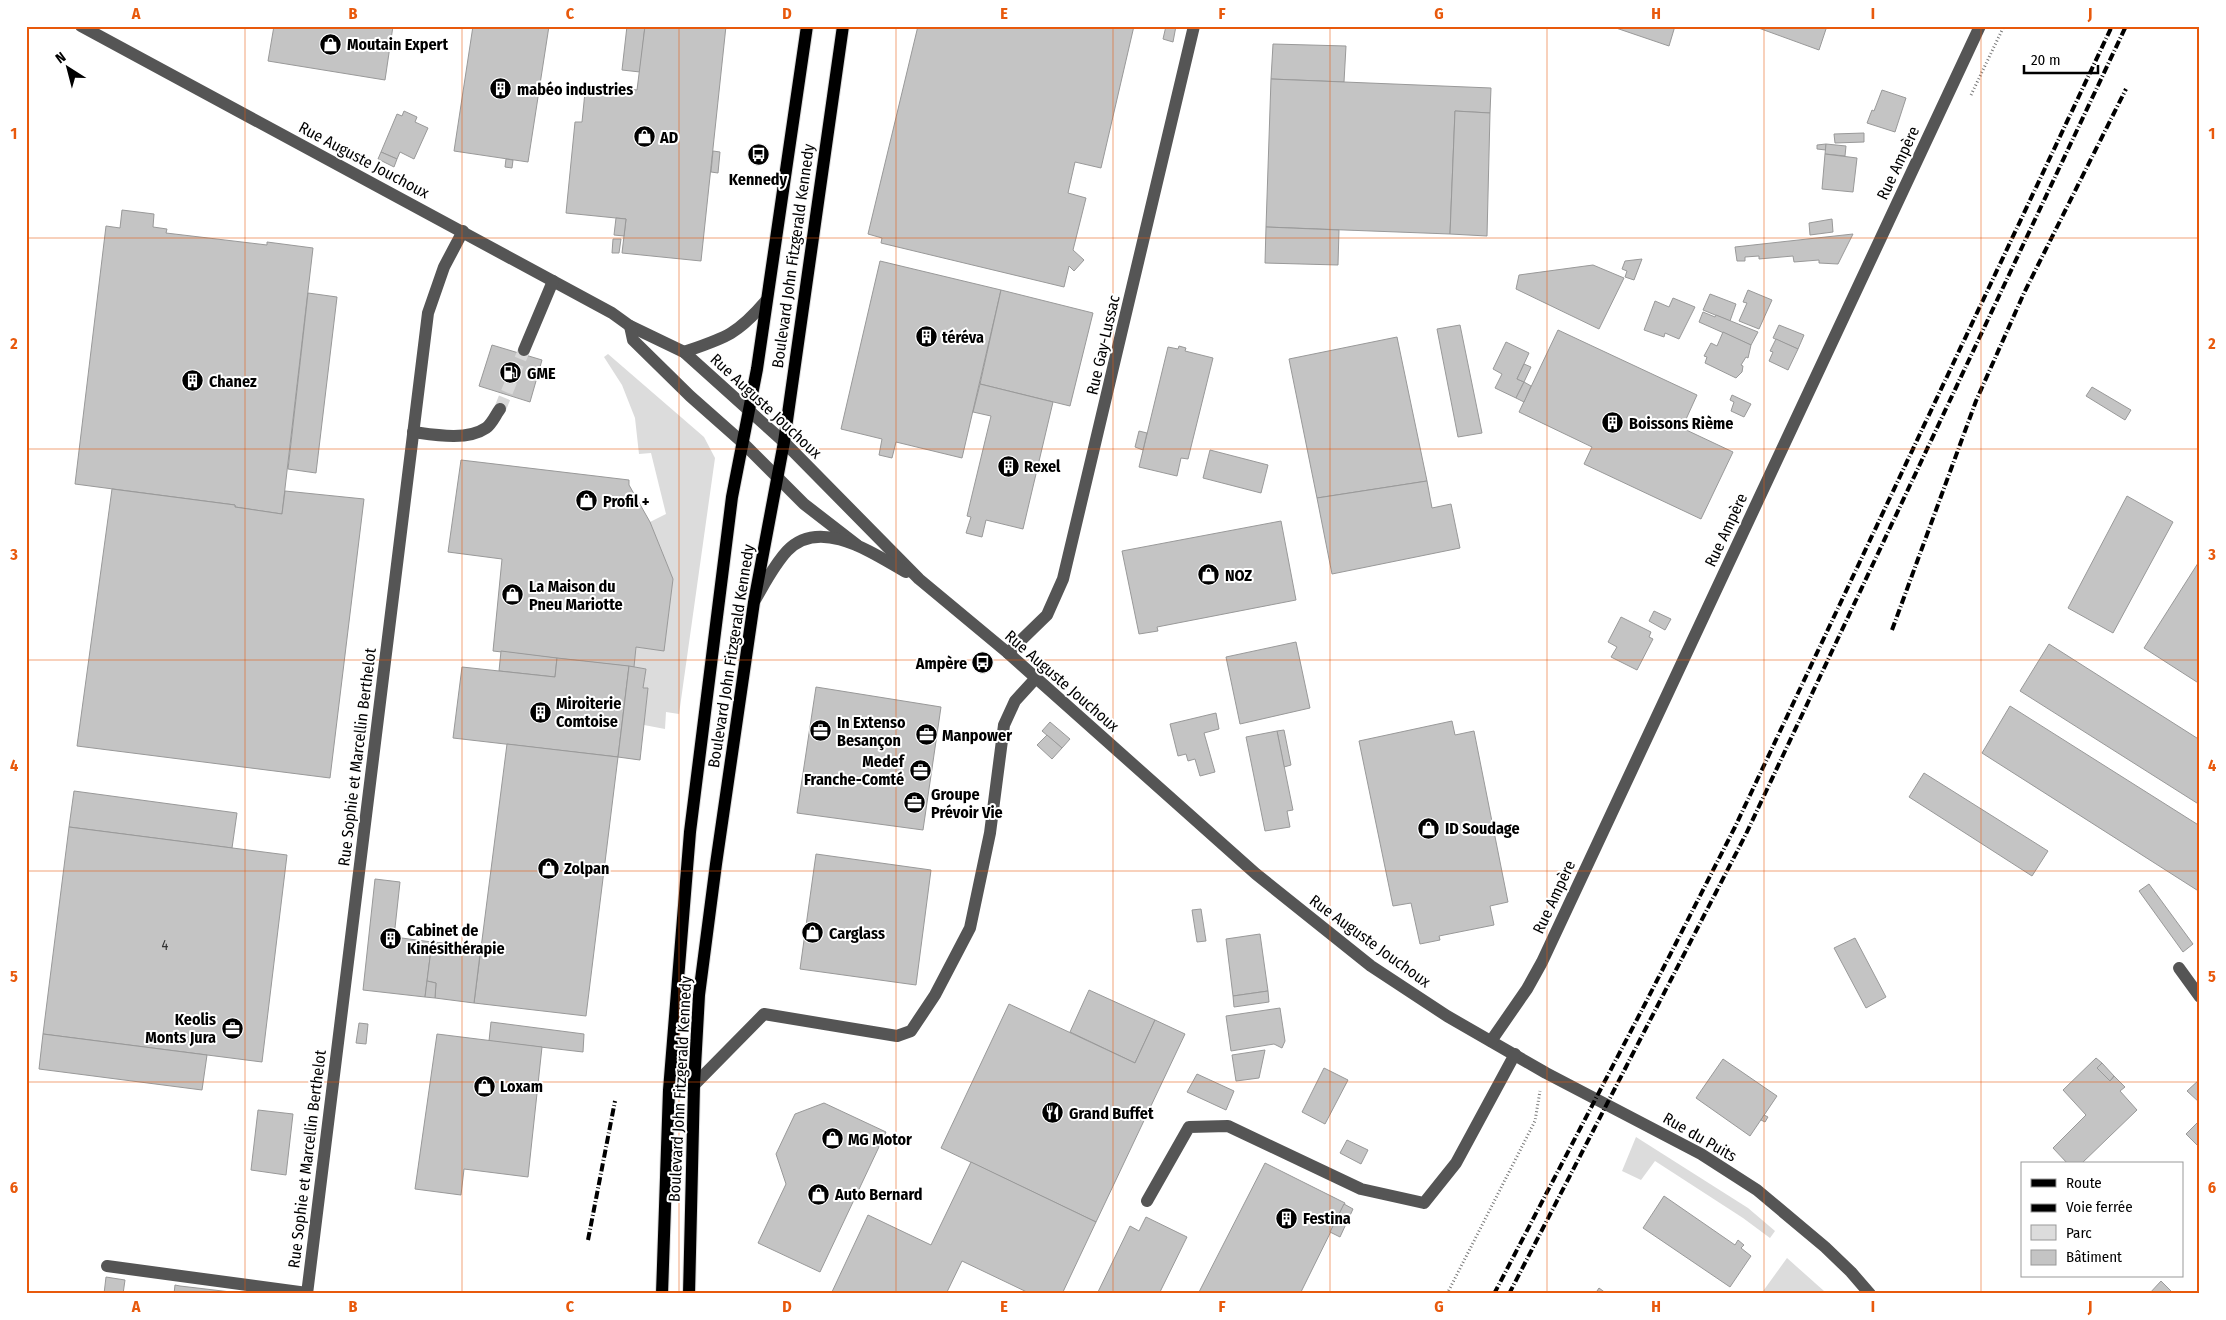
<svg xmlns="http://www.w3.org/2000/svg" width="2226" height="1320" viewBox="0 0 2226 1320" font-family="'Fira Sans Condensed',sans-serif">
<rect width="100%" height="100%" fill="#fff"/>
<g fill="#dcdcdc">
<polygon points="608,354 704,437 715,458 679,714 666,712 665,729 644,725 648,688 643,688 646,669 634,667 636,647 664,650 673,579 650,522 666,514 651,453 639,454 635,418 622,385 604,357"/>
<polygon points="1636,1137 1748,1208 1775,1231 1770,1238 1743,1218 1655,1161 1641,1180 1622,1171"/>
<polygon points="1787,1258 1824,1291 1826,1294 1761,1294"/>
</g>
<g fill="#c4c4c4" stroke="#999">
<polygon points="274,26 393,26 385,80 268,61"/>
<polygon points="473,26 549,26 528,162 454,151"/>
<polygon points="627,26 645,26 640,72 622,70"/>
<polygon points="645,26 726,26 701,261 622,253 626,219 566,213 575,122 582,122 585,92 611,94 612,87 637,90"/>
<polygon points="918,26 1134,26 1101,168 1075,162 1068,193 1086,198 1073,250 1084,260 1074,271 1069,266 1064,287 881,243 882,238 868,234"/>
<polygon points="1166,26 1176,26 1173,42 1163,39"/>
<polygon points="1616,26 1675,26 1669,46 1616,28"/>
<polygon points="1753,26 1827,26 1819,50"/>
<polygon points="1273,44 1346,46 1344,82 1271,79"/>
<polygon points="1271,79 1491,88 1490,113 1455,111 1450,234 1266,227"/>
<polygon points="1882,90 1906,98 1895,132 1867,123 1872,110 1874,111"/>
<polygon points="404,111 417,117 415,122 428,128 414,159 400,152 397,159 381,152 397,114 402,116"/>
<polygon points="1455,111 1490,113 1487,236 1450,234"/>
<polygon points="1864,133 1864,142 1835,143 1834,134"/>
<polygon points="1826,144 1826,150 1817,149 1817,145"/>
<polygon points="1826,144 1846,146 1845,156 1825,154"/>
<polygon points="713,151 720,152 718,173 711,172"/>
<polygon points="381,152 397,159 394,167 378,159"/>
<polygon points="1825,154 1857,158 1853,192 1822,189"/>
<polygon points="506,159 513,160 512,168 505,167"/>
<polygon points="122,210 154,214 153,227 167,229 166,233 267,245 267,242 313,248 282,514 235,507 235,505 75,484 106,226 120,228"/>
<polygon points="616,218 626,219 624,236 614,235"/>
<polygon points="1832,219 1833,232 1810,235 1809,223"/>
<polygon points="1266,227 1339,230 1338,265 1265,263"/>
<polygon points="1853,234 1838,264 1819,263 1819,260 1794,262 1793,256 1759,259 1759,256 1745,257 1745,261 1737,261 1735,247"/>
<polygon points="613,239 621,239 619,253 612,253"/>
<polygon points="1642,259 1634,280 1625,277 1627,271 1622,269 1625,261"/>
<polygon points="880,261 1001,290 962,458 896,442 892,458 879,455 882,439 841,429"/>
<polygon points="1593,265 1624,278 1599,329 1516,289 1519,275"/>
<polygon points="1001,290 1093,313 1070,406 980,384"/>
<polygon points="1748,290 1772,300 1759,329 1739,321 1747,303 1743,302"/>
<polygon points="308,293 337,297 316,473 288,469"/>
<polygon points="1710,294 1736,304 1730,321 1703,310"/>
<polygon points="1673,298 1695,307 1679,339 1665,333 1664,337 1644,330 1655,301 1669,307"/>
<polygon points="1703,312 1715,317 1716,315 1758,332 1751,345 1699,322"/>
<polygon points="1460,325 1482,433 1458,437 1437,329"/>
<polygon points="1779,325 1804,335 1798,349 1773,338"/>
<polygon points="1558,330 1697,395 1682,428 1733,452 1701,519 1584,464 1592,447 1519,412"/>
<polygon points="1723,332 1751,345 1748,358 1746,357 1741,365 1743,366 1742,372 1736,378 1705,363 1707,357 1704,356 1711,343 1717,346"/>
<polygon points="1397,337 1427,481 1317,498 1289,359"/>
<polygon points="1776,339 1798,349 1788,370 1769,361 1773,352 1770,351"/>
<polygon points="1506,342 1529,353 1517,379 1524,382 1516,398 1495,388 1502,374 1493,369"/>
<polygon points="492,345 542,360 530,402 479,386"/>
<polygon points="1179,346 1186,348 1185,351 1213,358 1188,459 1181,458 1177,476 1139,467 1168,347 1178,349"/>
<polygon points="1524,364 1531,367 1524,382 1517,379"/>
<polygon points="1524,382 1531,386 1524,402 1516,398"/>
<polygon points="980,384 1053,402 1023,529 986,520 982,537 966,533 971,517 967,516 991,416 973,412"/>
<polygon points="2092,387 2131,410 2125,420 2086,396"/>
<polygon points="1732,395 1751,404 1744,417 1731,411 1734,402 1730,400"/>
<polygon points="1139,431 1147,433 1143,450 1135,447"/>
<polygon points="1210,450 1268,465 1261,493 1203,478"/>
<polygon points="461,460 629,480 629,485 650,522 673,579 664,651 636,647 634,667 493,651 502,559 448,552"/>
<polygon points="1427,481 1432,508 1451,504 1460,548 1332,574 1317,498"/>
<polygon points="112,489 235,505 235,507 282,514 285,491 364,499 330,778 77,746"/>
<polygon points="2127,496 2173,522 2113,633 2068,608"/>
<polygon points="1281,521 1296,600 1157,627 1158,631 1139,634 1122,551"/>
<polygon points="2200,560 2200,684 2144,648"/>
<polygon points="1654,611 1671,619 1665,630 1649,621"/>
<polygon points="1621,617 1651,632 1649,637 1653,639 1637,670 1611,657 1617,647 1608,642"/>
<polygon points="1296,642 1310,708 1240,724 1226,657"/>
<polygon points="2049,644 2200,740 2200,805 2020,691"/>
<polygon points="501,651 557,658 555,677 499,671"/>
<polygon points="557,658 629,666 618,757 453,738 462,667 555,677"/>
<polygon points="629,666 646,669 643,688 648,688 640,760 618,757"/>
<polygon points="816,687 941,707 923,830 797,813"/>
<polygon points="2010,706 2200,826 2200,892 1982,753"/>
<polygon points="1216,713 1219,729 1204,733 1215,772 1200,776 1195,759 1188,761 1186,754 1178,756 1170,724"/>
<polygon points="1452,721 1455,735 1474,731 1508,902 1490,906 1494,925 1439,936 1440,940 1420,944 1411,903 1393,906 1359,741"/>
<polygon points="1050,722 1070,739 1062,748 1042,731"/>
<polygon points="1284,730 1291,765 1284,767 1277,731"/>
<polygon points="1277,731 1293,810 1287,811 1290,827 1265,831 1246,737"/>
<polygon points="1047,735 1062,748 1052,759 1037,745"/>
<polygon points="507,744 618,757 586,1016 474,1003"/>
<polygon points="1924,773 2048,851 2032,876 1909,797"/>
<polygon points="74,791 237,813 232,848 69,827"/>
<polygon points="69,827 287,855 262,1062 43,1034"/>
<polygon points="816,854 931,870 916,985 800,969"/>
<polygon points="375,879 400,882 394,937 432,942 425,997 363,990"/>
<polygon points="2149,884 2193,944 2183,952 2139,891"/>
<polygon points="1201,909 1206,941 1197,942 1192,910"/>
<polygon points="1260,934 1268,991 1233,996 1226,939"/>
<polygon points="1855,938 1886,997 1866,1008 1834,948"/>
<polygon points="432,942 481,946 474,1003 435,998 436,983 427,981"/>
<polygon points="427,981 436,983 435,998 425,997"/>
<polygon points="1089,990 1155,1020 1135,1063 1070,1032"/>
<polygon points="1268,991 1269,1002 1234,1007 1233,996"/>
<polygon points="1009,1004 1135,1063 1155,1020 1185,1034 1096,1222 941,1148"/>
<polygon points="1280,1008 1285,1041 1282,1048 1274,1044 1231,1051 1226,1016"/>
<polygon points="491,1022 584,1034 583,1052 489,1041"/>
<polygon points="359,1023 368,1024 366,1044 356,1043"/>
<polygon points="43,1034 207,1055 202,1090 39,1069"/>
<polygon points="437,1034 542,1047 528,1177 464,1169 461,1195 415,1189"/>
<polygon points="1265,1050 1259,1078 1236,1081 1232,1055"/>
<polygon points="2096,1058 2102,1063 2097,1068 2110,1081 2114,1076 2125,1087 2120,1091 2137,1110 2081,1164 2068,1164 2053,1148 2086,1115 2063,1090"/>
<polygon points="1723,1059 1777,1096 1750,1136 1696,1098"/>
<polygon points="2102,1063 2114,1076 2110,1081 2097,1068"/>
<polygon points="1324,1068 1348,1080 1325,1124 1302,1112"/>
<polygon points="1197,1074 1234,1091 1226,1110 1187,1092"/>
<polygon points="2200,1079 2200,1103 2187,1091"/>
<polygon points="824,1103 886,1132 820,1272 758,1243 786,1184 776,1154 795,1114"/>
<polygon points="258,1110 293,1114 286,1175 251,1170"/>
<polygon points="1764,1115 1768,1117 1765,1122 1761,1120"/>
<polygon points="2200,1120 2200,1148 2186,1134"/>
<polygon points="1347,1140 1368,1150 1361,1164 1340,1153"/>
<polygon points="971,1162 1096,1222 1062,1294 1031,1294 962,1261 946,1294 831,1294 868,1215 931,1245"/>
<polygon points="1265,1163 1345,1203 1300,1294 1198,1294"/>
<polygon points="1664,1196 1735,1245 1738,1240 1744,1245 1741,1248 1751,1256 1730,1287 1643,1228"/>
<polygon points="1344,1204 1353,1209 1340,1237 1330,1232"/>
<polygon points="1146,1217 1187,1237 1159,1294 1097,1294 1130,1226 1139,1231"/>
<polygon points="106,1277 125,1280 123,1294 104,1294"/>
<polygon points="2161,1281 2174,1294 2149,1294"/>
<polygon points="175,1285 180,1286 248,1294 174,1294"/>
<polygon points="1599,1288 1607,1294 1595,1294"/>
</g>
<g fill="none" stroke-linecap="round" stroke-linejoin="round">
<polyline stroke="#d9d9d9" stroke-width="12" stroke-dasharray="12 6" stroke-linecap="butt" points="500,409 524,350"/>
<defs>
<g id="major">
<polyline points="662,1294 669,1090 690,832 732,497 757,369 807,26"/>
<polyline points="689,1294 694,1085 699,995 716,864 754,602 784,442 843,26"/>
</g>
</defs>
<use href="#major" stroke="#dbdbdb" stroke-width="14"/>
<g stroke="#777" stroke-width="3" stroke-dasharray="1 2.5" stroke-linecap="butt">
<polyline points="1971,95 2004,26"/>
<polyline points="1447,1294 1535,1121 1540,1091"/>
</g>
<g stroke="#555" stroke-width="12">
<polyline points="81,26 612,313 630,326 684,352 784,442 919,579 1008,653 1256,874 1371,966 1447,1016 1546,1073 1701,1154 1757,1190 1825,1247 1851,1272 1870,1294"/>
<polyline points="630,326 633,340 690,396 742,442 804,504 857,545"/>
<polyline points="524,350 553,281"/>
<path d="M684,352C725,338 737,335 766,301"/>
<path d="M413,432C435,435 467,441 486,428C492,424 496,414 500,409"/>
<path d="M755,600C765,583 774,565 787,551C820,516 874,554 906,572"/>
<polyline points="1008,653 1047,615 1063,579 1194,26"/>
<polyline points="2179,968 2200,997"/>
<polyline points="1491,1041 1527,989 1542,962 1980,26"/>
<polyline points="694,1085 764,1014 897,1036 911,1031 935,995 970,928 990,833 1004,725 1015,701 1036,678"/>
<polyline points="1147,1201 1189,1127 1228,1126 1361,1189 1424,1203 1456,1163 1515,1054"/>
<polyline points="107,1266 307,1293"/>
<polyline points="307,1294 428,313 444,267 463,231"/>
</g>
<use href="#major" stroke="#000" stroke-width="12"/>
<g stroke="#000" stroke-width="4" stroke-dasharray="8 2.5 1 2.5" stroke-linecap="butt">
<polyline points="1892,630 1976,401 2024,293 2126,89"/>
<polyline points="588,1240 615,1101"/>
<polyline points="1494,1294 1645,1004 1735,827 2112,26"/>
<polyline points="1509,1294 1746,834 2126,26"/>
</g>
</g>
<path fill="none" stroke="#e8590c" stroke-width="1" stroke-opacity="0.55" d="M245,26V1294M462,26V1294M679,26V1294M896,26V1294M1113,26V1294M1330,26V1294M1547,26V1294M1764,26V1294M1981,26V1294M26,238H2200M26,449H2200M26,660H2200M26,871H2200M26,1082H2200"/>
<defs>
<symbol id="shop-disc" viewBox="-11 -11 22 22"><circle r="9.5" fill="#000" stroke="#fff"/><path d="M-5-2.5h2.3a2.7 3.5 0 0 1 5.4 0H5L5.5 6h-11ZM-1.5-2.5h3a1.5 2.3 0 0 0-3 0Z" fill="#fff"/></symbol>
<symbol id="building-disc" viewBox="-11 -11 22 22"><circle r="9.5" fill="#000" stroke="#fff"/><path d="M-4-6H4V6H1V3H-1V6H-4ZM-2.5-4.3h1.7v1.8h-1.7ZM.8-4.3h1.7v1.8H.8ZM-2.5-1h1.7V.8h-1.7ZM.8-1h1.7V.8H.8Z" fill="#fff"/></symbol>
<symbol id="bus-disc" viewBox="-11 -11 22 22"><circle r="9.5" fill="#000" stroke="#fff"/><path d="M-5-6H5V4H4V6H2V4H-2V6H-4V4H-5ZM-3.5-4V0h7V-4ZM-3.5 1.2v1.5H-2V1.2ZM2 1.2v1.5H3.5V1.2Z" fill="#fff"/></symbol>
<symbol id="fuel-disc" viewBox="-11 -11 22 22"><circle r="9.5" fill="#000" stroke="#fff"/><path d="M-5.5-6h7V0h2V4h1.3V-2.5L3-4.5l.8-.8L6-3V5H2.5V1h-1V6h-7ZM-4.2-4.7v3.2H.2V-4.7Z" fill="#fff"/></symbol>
<symbol id="office-disc" viewBox="-11 -11 22 22"><circle r="9.5" fill="#000" stroke="#fff"/><path d="M-6-3h4V-5.5h4V-3h4V5H-6ZM-1-4.5V-3h2v-1.5ZM-6 0V1H6V0Z" fill="#fff"/></symbol>
<symbol id="restaurant-disc" viewBox="-11 -11 22 22"><circle r="9.5" fill="#000" stroke="#fff"/><path d="M-5-6h1v4h1v-4h1v4h1v-4h1v5L-1.5 .5V6h-2V.5L-5-1ZM5-6V6H3V1.5H1.5Q1.5-4 5-6Z" fill="#fff"/></symbol>
</defs>
<g fill-rule="evenodd">
<use href="#shop-disc" x="318" y="32" width="25" height="25"/>
<use href="#building-disc" x="488" y="76" width="25" height="25"/>
<use href="#shop-disc" x="632" y="124" width="25" height="25"/>
<use href="#bus-disc" x="746" y="142" width="25" height="25"/>
<use href="#building-disc" x="914" y="324" width="25" height="25"/>
<use href="#fuel-disc" x="498" y="360" width="25" height="25"/>
<use href="#building-disc" x="180" y="368" width="25" height="25"/>
<use href="#building-disc" x="1600" y="410" width="25" height="25"/>
<use href="#building-disc" x="996" y="454" width="25" height="25"/>
<use href="#shop-disc" x="574" y="488" width="25" height="25"/>
<use href="#shop-disc" x="1196" y="562" width="25" height="25"/>
<use href="#shop-disc" x="500" y="582" width="25" height="25"/>
<use href="#bus-disc" x="970" y="650" width="25" height="25"/>
<use href="#building-disc" x="528" y="700" width="25" height="25"/>
<use href="#office-disc" x="808" y="718" width="25" height="25"/>
<use href="#office-disc" x="914" y="722" width="25" height="25"/>
<use href="#office-disc" x="908" y="758" width="25" height="25"/>
<use href="#office-disc" x="902" y="790" width="25" height="25"/>
<use href="#shop-disc" x="1416" y="816" width="25" height="25"/>
<use href="#shop-disc" x="536" y="856" width="25" height="25"/>
<use href="#shop-disc" x="800" y="920" width="25" height="25"/>
<use href="#building-disc" x="378" y="926" width="25" height="25"/>
<use href="#office-disc" x="220" y="1016" width="25" height="25"/>
<use href="#shop-disc" x="472" y="1074" width="25" height="25"/>
<use href="#restaurant-disc" x="1040" y="1100" width="25" height="25"/>
<use href="#shop-disc" x="820" y="1126" width="25" height="25"/>
<use href="#shop-disc" x="806" y="1182" width="25" height="25"/>
<use href="#building-disc" x="1274" y="1206" width="25" height="25"/>
</g>
<g text-anchor="middle" dominant-baseline="central" stroke-width="4" stroke-linejoin="round" paint-order="stroke">
<g font-size="14" fill="#313131">
<text x="165" y="945">4</text>
</g>
<g font-size="16" font-weight="bold" fill="#000" stroke="#fff" text-anchor="start">
<text x="347" y="44">Moutain Expert</text>
<text x="517" y="89">mabéo industries</text>
<text x="660" y="137">AD</text>
<text x="758" y="179" text-anchor="middle">Kennedy</text>
<text x="942" y="337">téréva</text>
<text x="527" y="373">GME</text>
<text x="209" y="381">Chanez</text>
<text x="1629" y="423">Boissons Rième</text>
<text x="1024" y="466">Rexel</text>
<text x="603" y="501">Profil +</text>
<text x="1225" y="575">NOZ</text>
<text x="529" y="586">La Maison du<tspan x="529" dy="18">Pneu Mariotte</tspan></text>
<text x="967" y="663" text-anchor="end">Ampère</text>
<text x="556" y="703">Miroiterie<tspan x="556" dy="18">Comtoise</tspan></text>
<text x="837" y="722">In Extenso<tspan x="837" dy="18">Besançon</tspan></text>
<text x="942" y="735">Manpower</text>
<text x="904" y="761" text-anchor="end">Medef<tspan x="904" dy="18">Franche-Comté</tspan></text>
<text x="931" y="794">Groupe<tspan x="931" dy="18">Prévoir Vie</tspan></text>
<text x="1445" y="828">ID Soudage</text>
<text x="564" y="868">Zolpan</text>
<text x="407" y="930">Cabinet de<tspan x="407" dy="18">Kinésithérapie</tspan></text>
<text x="829" y="933">Carglass</text>
<text x="216" y="1019" text-anchor="end">Keolis<tspan x="216" dy="18">Monts Jura</tspan></text>
<text x="500" y="1086">Loxam</text>
<text x="1069" y="1113">Grand Buffet</text>
<text x="848" y="1139">MG Motor</text>
<text x="835" y="1194">Auto Bernard</text>
<text x="1303" y="1218">Festina</text>
</g>
<g font-size="16" fill="#000" stroke="#fff">
<text transform="translate(364 160) rotate(28)">Rue Auguste Jouchoux</text>
<text transform="translate(1898 163) rotate(-65)">Rue Ampère</text>
<text transform="translate(793 256) rotate(-82)">Boulevard John Fitzgerald Kennedy</text>
<text transform="translate(1103 345) rotate(-77)">Rue Gay-Lussac</text>
<text transform="translate(766 406) rotate(43)">Rue Auguste Jouchoux</text>
<text transform="translate(1726 530) rotate(-65)">Rue Ampère</text>
<text transform="translate(731 656) rotate(-81)">Boulevard John Fitzgerald Kennedy</text>
<text transform="translate(1062 681) rotate(41)">Rue Auguste Jouchoux</text>
<text transform="translate(357 757) rotate(-83)">Rue Sophie et Marcellin Berthelot</text>
<text transform="translate(1554 897) rotate(-65)">Rue Ampère</text>
<text transform="translate(1370 941) rotate(36)">Rue Auguste Jouchoux</text>
<text transform="translate(680 1089) rotate(-87)">Boulevard John Fitzgerald Kennedy</text>
<text transform="translate(1700 1137) rotate(30)">Rue du Puits</text>
<text transform="translate(307 1159) rotate(-83)">Rue Sophie et Marcellin Berthelot</text>
</g>
</g>
<rect width="2226" height="1320" fill="none" stroke="#ffffff" stroke-width="55"/>
<rect x="2021" y="1162" width="162" height="115" fill="#ffffff" stroke="#999999"/>
<rect x="2031" y="1179" width="25" height="8" fill="#000000" stroke="#999999"/>
<text x="2066" y="1188" font-size="15" fill="#000000">Route</text>
<rect x="2031" y="1204" width="25" height="8" fill="#000000" stroke="#999999"/>
<text x="2066" y="1212" font-size="15" fill="#000000">Voie ferrée</text>
<rect x="2031" y="1225" width="25" height="15" fill="#dcdcdc" stroke="#999999"/>
<text x="2066" y="1238" font-size="15" fill="#000000">Parc</text>
<rect x="2031" y="1250" width="25" height="15" fill="#c4c4c4" stroke="#999999"/>
<text x="2066" y="1262" font-size="15" fill="#000000">Bâtiment</text>
<g transform="translate(68 68) rotate(324)" stroke="#ffffff" stroke-width="4" paint-order="stroke">
<path d="M0-4L9 19L0 12L-9 19Z" fill="#000000"/>
<text y="-8" font-size="14" font-weight="bold" text-anchor="middle" fill="#000000">N</text>
</g>
<path d="M2024 65v8h74v-8" fill="none" stroke="#000000" stroke-width="2.5"/>
<text x="2031" y="65" font-size="15" fill="#000000" stroke="#ffffff" stroke-width="4" paint-order="stroke">20 m</text>
<rect x="28" y="28" width="2170" height="1264" fill="none" stroke="#e8590c" stroke-width="2"/>
<g font-size="16" text-anchor="middle" font-weight="bold" fill="#e8590c">
<text x="136" y="19">A</text>
<text x="353" y="19">B</text>
<text x="570" y="19">C</text>
<text x="787" y="19">D</text>
<text x="1004" y="19">E</text>
<text x="1222" y="19">F</text>
<text x="1439" y="19">G</text>
<text x="1656" y="19">H</text>
<text x="1873" y="19">I</text>
<text x="2090" y="19">J</text>
<text x="14" y="139">1</text>
<text x="2212" y="139">1</text>
<text x="14" y="349">2</text>
<text x="2212" y="349">2</text>
<text x="14" y="560">3</text>
<text x="2212" y="560">3</text>
<text x="14" y="771">4</text>
<text x="2212" y="771">4</text>
<text x="14" y="982">5</text>
<text x="2212" y="982">5</text>
<text x="14" y="1193">6</text>
<text x="2212" y="1193">6</text>
<text x="136" y="1312">A</text>
<text x="353" y="1312">B</text>
<text x="570" y="1312">C</text>
<text x="787" y="1312">D</text>
<text x="1004" y="1312">E</text>
<text x="1222" y="1312">F</text>
<text x="1439" y="1312">G</text>
<text x="1656" y="1312">H</text>
<text x="1873" y="1312">I</text>
<text x="2090" y="1312">J</text>
</g>
</svg>
